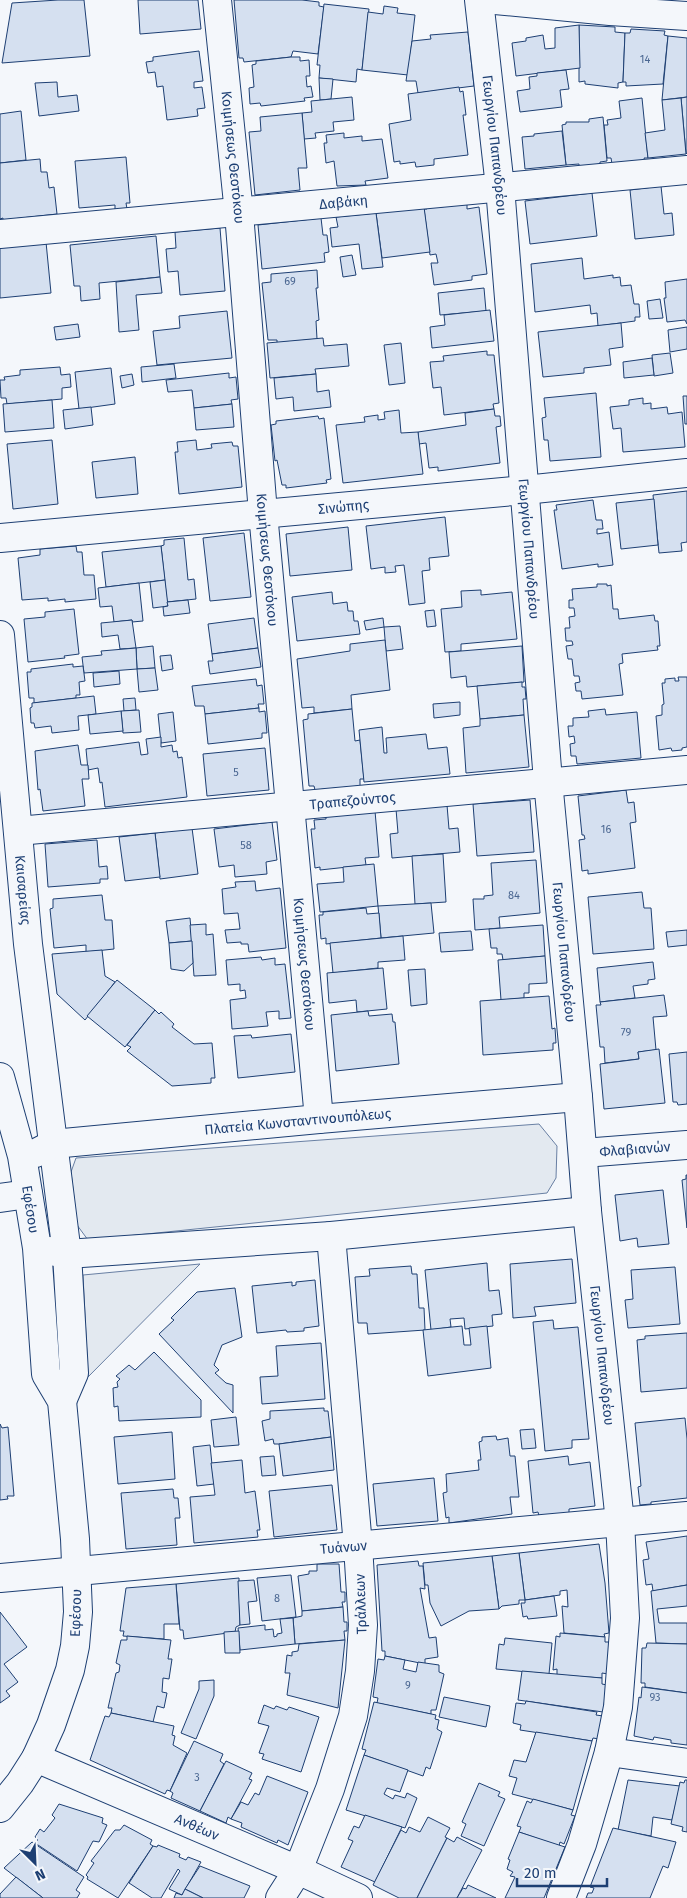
<svg xmlns="http://www.w3.org/2000/svg" width="687" height="1898" viewBox="0 0 687 1898" font-family="'Fira Sans',sans-serif">
<rect width="100%" height="100%" fill="#f4f7fb"/>
<g fill="#e3e9f0" stroke="#687fa3">
<polygon points="539,1124 557,1146 556,1178 547,1193 88,1240 77,1225 71,1172 76,1158"/>
<polygon points="200,1264 88,1377 83,1275"/>
</g>
<g fill="#d5e0f0" stroke="#1d3f73">
<polygon points="58,0 84,0 90,56 2,63 12,3"/>
<polygon points="138,0 198,0 201,29 140,34"/>
<polygon points="234,0 302,0 319,2 319,6 324,7 318,54 293,51 291,57 244,62 243,58 239,58"/>
<polygon points="324,4 369,9 362,70 357,69 356,82 319,78 320,65 317,65"/>
<polygon points="384,6 398,8 397,13 415,15 408,75 362,70 368,12 383,14"/>
<polygon points="579,25 615,27 615,32 625,33 623,82 618,83 618,88 585,84 585,81 579,82"/>
<polygon points="579,25 580,68 516,76 512,43 526,41 526,38 543,35 545,49 555,48 555,28"/>
<polygon points="631,29 665,31 664,35 668,36 663,84 626,86 626,82 623,82 625,33 630,33"/>
<polygon points="468,32 474,86 418,93 416,81 406,81 412,41 431,39 430,35"/>
<polygon points="668,36 687,38 687,97 662,100"/>
<polygon points="199,51 203,81 194,82 194,88 202,87 205,108 197,109 198,116 167,120 163,86 157,87 155,72 148,73 146,62 153,61 153,57"/>
<polygon points="291,57 300,57 300,61 309,60 310,76 306,76 307,87 311,86 313,97 304,98 305,101 261,106 260,103 250,104 249,88 254,87 252,65 256,64 256,61"/>
<polygon points="566,70 569,89 560,90 562,107 520,112 517,91 530,89 529,77 537,76 537,73"/>
<polygon points="319,78 333,79 331,99 320,100"/>
<polygon points="57,82 58,97 77,95 79,111 39,116 35,83"/>
<polygon points="459,87 460,92 463,91 466,115 463,115 468,155 434,159 434,165 416,167 415,162 400,164 400,161 394,162 389,124 411,120 408,94"/>
<polygon points="352,97 354,120 333,122 334,131 315,133 316,138 304,139 302,113 312,112 311,101"/>
<polygon points="687,97 687,153 686,154 681,98"/>
<polygon points="642,98 648,158 644,158 645,161 612,164 611,158 607,158 604,125 608,125 607,120 621,118 619,101"/>
<polygon points="681,98 686,154 648,158 645,133 665,130 662,100"/>
<polygon points="21,111 26,160 0,163 0,114"/>
<polygon points="302,113 307,168 298,168 300,190 255,195 249,132 261,131 260,117"/>
<polygon points="603,117 607,161 600,162 600,164 579,167 579,164 566,165 562,125 566,124 566,122 589,122 589,119"/>
<polygon points="562,131 566,165 525,169 522,137 534,136 534,134"/>
<polygon points="344,133 344,138 362,136 362,141 382,139 388,178 365,181 366,185 337,186 334,161 326,163 324,143 327,143 326,135"/>
<polygon points="126,157 130,203 126,203 127,209 115,210 115,205 79,208 75,161"/>
<polygon points="40,159 41,172 47,172 49,188 54,187 57,214 3,220 3,218 0,219 0,163"/>
<polygon points="661,186 664,214 672,213 674,235 635,239 630,190"/>
<polygon points="592,193 597,236 530,244 525,201"/>
<polygon points="467,204 467,209 479,207 487,274 472,276 472,280 434,285 431,263 438,263 436,254 430,255 424,209 427,209 427,207 439,205 440,207"/>
<polygon points="424,207 430,252 382,258 376,213"/>
<polygon points="376,213 383,267 362,269 359,244 332,247 330,228 338,227 336,217"/>
<polygon points="321,218 323,235 327,235 329,252 324,253 325,262 262,269 258,225"/>
<polygon points="220,228 225,291 180,295 178,271 168,272 166,249 176,248 175,232"/>
<polygon points="156,236 160,277 99,283 100,299 81,301 80,286 74,286 70,245"/>
<polygon points="46,242 51,293 0,298 0,246"/>
<polygon points="352,255 356,275 343,277 340,257"/>
<polygon points="582,258 584,279 613,275 613,278 620,277 621,286 631,285 634,304 639,304 640,317 635,317 635,321 598,326 597,313 591,314 590,305 535,312 531,264"/>
<polygon points="317,270 318,288 316,288 319,320 316,321 317,339 277,343 277,340 268,340 262,283 271,282 271,274"/>
<polygon points="160,277 162,293 136,295 139,330 119,332 116,282"/>
<polygon points="687,279 687,324 685,320 667,322 664,298 666,298 665,282"/>
<polygon points="484,288 486,311 440,315 438,293"/>
<polygon points="660,299 663,318 649,319 647,301"/>
<polygon points="490,310 494,341 432,348 430,327 445,325 444,315"/>
<polygon points="227,311 232,358 157,365 153,331 180,328 179,316"/>
<polygon points="621,323 623,347 609,349 611,365 584,368 584,373 543,377 538,332"/>
<polygon points="78,324 80,337 56,340 54,327"/>
<polygon points="687,327 687,349 670,352 668,330"/>
<polygon points="323,338 324,346 347,344 349,366 315,369 316,374 270,378 267,343"/>
<polygon points="401,343 405,383 389,385 384,345"/>
<polygon points="487,351 487,355 494,355 499,403 493,404 494,409 444,415 441,387 433,388 430,362 444,361 443,356"/>
<polygon points="670,353 673,373 654,376 652,355"/>
<polygon points="652,358 654,375 624,378 623,362"/>
<polygon points="174,364 176,378 142,382 141,367"/>
<polygon points="60,367 61,375 70,374 71,387 62,388 62,399 7,404 6,398 1,398 0,380 5,380 4,377 20,375 20,370"/>
<polygon points="111,368 115,404 79,409 75,372"/>
<polygon points="229,373 229,378 236,377 238,399 231,400 232,404 194,408 192,390 168,392 166,380"/>
<polygon points="132,374 134,385 122,388 120,376"/>
<polygon points="316,374 317,392 329,390 331,407 294,411 293,397 276,399 274,378"/>
<polygon points="596,393 601,457 550,461 548,440 544,440 542,418 546,417 544,398"/>
<polygon points="683,396 687,396 687,424 685,424"/>
<polygon points="643,398 643,404 651,403 651,409 667,407 668,414 682,412 685,447 623,452 621,428 613,429 610,407 629,405 629,400"/>
<polygon points="52,400 54,428 5,432 3,404"/>
<polygon points="232,404 234,427 196,430 194,408"/>
<polygon points="91,407 93,425 65,429 63,410"/>
<polygon points="494,409 495,416 500,416 501,426 496,427 500,463 438,471 438,467 429,468 426,443 419,444 418,432 466,425 465,413"/>
<polygon points="399,410 401,433 418,432 423,474 343,483 336,425 365,422 364,417 378,415 378,420 385,419 384,412"/>
<polygon points="318,416 319,419 324,418 331,479 326,480 327,483 286,488 286,485 282,485 277,460 275,461 271,425 276,424 276,421"/>
<polygon points="52,440 58,504 13,509 7,444"/>
<polygon points="196,440 197,450 212,448 211,444 232,442 233,446 238,446 242,487 179,494 175,452 178,452 177,442"/>
<polygon points="135,457 138,494 96,498 92,462"/>
<polygon points="687,491 687,542 681,543 682,551 659,553 653,495"/>
<polygon points="654,499 658,545 621,549 616,503"/>
<polygon points="593,500 596,520 602,520 603,529 597,529 597,534 609,532 613,565 598,567 598,564 562,569 554,510 557,510 556,505"/>
<polygon points="445,517 449,556 429,558 430,570 422,571 425,603 409,605 404,565 395,566 396,572 385,573 385,567 371,569 366,526"/>
<polygon points="348,527 352,570 290,576 286,534"/>
<polygon points="244,533 251,597 210,601 203,538"/>
<polygon points="184,538 188,580 194,579 196,599 167,602 161,546 164,545 164,540"/>
<polygon points="76,546 77,552 82,552 84,575 94,575 96,599 65,602 65,599 48,601 48,598 22,600 18,558 40,555 40,549"/>
<polygon points="161,546 165,580 106,587 102,552"/>
<polygon points="165,580 168,606 153,608 150,582"/>
<polygon points="139,583 143,621 132,622 132,620 114,622 112,606 100,607 98,588"/>
<polygon points="597,584 607,584 607,586 611,585 613,609 618,609 619,619 654,615 655,621 658,621 660,646 657,646 658,650 622,654 623,663 619,664 623,695 582,699 581,691 576,691 575,683 580,682 579,676 574,676 572,659 568,659 566,646 573,645 572,641 566,641 565,628 570,628 569,617 575,616 574,608 569,608 569,600 573,600 572,589 597,587"/>
<polygon points="481,590 481,595 512,592 517,639 461,644 461,651 445,652 441,609 462,607 461,591"/>
<polygon points="332,592 333,604 347,602 348,611 353,611 354,621 358,621 360,634 297,641 292,597"/>
<polygon points="188,600 190,613 164,616 163,607 168,606 167,602"/>
<polygon points="74,609 79,654 64,656 65,658 28,662 24,619 45,617 45,612"/>
<polygon points="434,610 436,626 427,627 425,611"/>
<polygon points="254,618 258,648 212,654 208,624"/>
<polygon points="383,618 384,627 366,630 364,621"/>
<polygon points="132,620 136,648 120,649 118,635 102,637 101,623"/>
<polygon points="400,626 403,649 386,651 384,627"/>
<polygon points="385,640 390,690 351,695 352,709 314,713 314,707 302,708 297,659 350,651 350,644"/>
<polygon points="153,646 155,668 137,669 136,648"/>
<polygon points="522,646 524,682 467,687 466,676 451,678 449,652"/>
<polygon points="136,648 137,669 84,673 82,657 102,655 101,651"/>
<polygon points="258,648 261,667 210,674 208,661 213,661 212,654"/>
<polygon points="171,655 173,669 162,671 160,656"/>
<polygon points="73,664 73,667 83,666 85,681 79,682 80,695 76,695 76,698 34,703 34,698 29,698 27,672 31,672 31,669"/>
<polygon points="155,668 158,690 139,692 137,669"/>
<polygon points="119,671 120,684 94,687 93,673"/>
<polygon points="678,677 687,677 687,747 682,748 682,750 672,751 671,748 659,750 656,716 662,715 662,705 664,704 662,683 665,683 665,679 675,678 675,681 679,681"/>
<polygon points="256,679 257,686 262,685 264,704 258,704 259,708 205,714 204,706 195,706 192,686"/>
<polygon points="522,682 522,687 525,687 526,699 523,699 524,715 480,719 477,686"/>
<polygon points="94,696 96,714 78,716 79,730 52,733 51,726 35,728 34,723 31,723 30,708 32,707 32,703"/>
<polygon points="135,698 136,710 124,711 123,699"/>
<polygon points="460,702 460,715 434,718 433,704"/>
<polygon points="259,708 259,712 265,711 267,733 262,733 262,738 208,744 205,714"/>
<polygon points="352,709 355,741 360,740 364,779 360,779 360,786 315,790 314,786 309,786 303,720 308,719 308,714"/>
<polygon points="605,709 606,715 637,712 641,758 577,764 576,756 571,756 570,744 575,743 574,736 569,737 568,726 573,726 573,718 589,717 588,711"/>
<polygon points="139,710 141,732 123,733 121,711"/>
<polygon points="121,711 123,731 90,734 88,715"/>
<polygon points="173,712 176,741 161,743 158,714"/>
<polygon points="524,715 529,767 466,773 463,728 480,726 480,719"/>
<polygon points="382,727 384,753 387,753 386,738 426,734 428,749 447,747 450,774 364,782 359,730"/>
<polygon points="161,737 161,747 172,745 173,752 177,751 178,758 182,757 187,797 105,807 102,782 100,783 98,768 88,770 86,749 139,742 141,755 148,754 146,739"/>
<polygon points="78,745 81,765 88,765 89,779 82,779 85,806 43,811 40,789 38,790 35,751"/>
<polygon points="265,748 269,790 207,796 203,754"/>
<polygon points="626,790 628,803 634,802 636,822 630,823 635,868 588,874 588,870 582,871 579,840 585,839 584,835 582,835 578,796"/>
<polygon points="530,800 534,852 477,856 473,804"/>
<polygon points="447,805 449,829 458,828 460,852 392,858 390,834 398,833 396,809"/>
<polygon points="375,811 379,857 365,858 366,865 320,870 320,867 315,868 311,829 315,829 314,820 326,819 326,816"/>
<polygon points="272,822 277,860 266,862 267,874 235,877 234,865 219,867 214,829"/>
<polygon points="192,828 198,874 160,879 155,833"/>
<polygon points="155,833 160,877 125,881 119,837"/>
<polygon points="97,840 99,867 107,866 108,879 100,879 100,883 48,887 45,844"/>
<polygon points="443,854 446,902 415,904 412,856"/>
<polygon points="536,860 540,913 499,917 500,928 475,930 473,899 484,899 484,896 493,895 491,863"/>
<polygon points="374,864 378,906 320,912 317,884 344,882 343,867"/>
<polygon points="255,881 256,891 280,888 286,948 249,952 248,944 241,944 241,942 227,943 225,930 240,929 238,913 224,914 222,889 236,887 235,882"/>
<polygon points="642,892 644,908 651,908 654,949 593,954 588,897"/>
<polygon points="102,895 105,920 112,920 114,949 86,952 86,945 54,948 50,909 53,908 53,899"/>
<polygon points="431,903 434,933 381,938 378,906"/>
<polygon points="366,908 367,914 379,913 381,938 326,944 326,938 321,939 319,915 323,915 323,912"/>
<polygon points="190,918 192,941 169,943 166,921"/>
<polygon points="206,924 206,935 213,934 216,975 194,976 190,925"/>
<polygon points="543,925 545,956 503,960 502,954 497,954 497,948 491,948 489,929"/>
<polygon points="687,930 687,945 668,947 666,932"/>
<polygon points="471,931 473,950 441,952 439,933"/>
<polygon points="403,936 405,960 378,962 378,968 333,973 330,943"/>
<polygon points="192,941 193,963 184,971 171,969 169,943"/>
<polygon points="102,950 105,976 115,982 85,1020 57,994 52,954"/>
<polygon points="545,956 547,983 529,984 529,993 524,993 524,998 501,1000 498,960"/>
<polygon points="261,957 262,960 275,958 275,965 285,964 291,1018 279,1019 279,1011 266,1012 268,1026 232,1029 230,1000 246,998 245,990 240,991 240,984 228,985 226,960"/>
<polygon points="653,962 655,979 648,980 648,984 633,986 635,998 600,1002 597,968"/>
<polygon points="383,968 387,1009 357,1012 356,1000 329,1003 327,973"/>
<polygon points="425,969 427,1004 411,1006 408,970"/>
<polygon points="117,980 155,1010 125,1047 87,1016"/>
<polygon points="664,995 667,1016 653,1017 656,1050 638,1052 639,1059 605,1063 604,1047 600,1047 596,1005 601,1005 600,1002"/>
<polygon points="549,996 552,1029 555,1028 556,1043 553,1043 553,1050 483,1055 480,1001"/>
<polygon points="155,1010 159,1014 161,1012 174,1024 172,1027 194,1044 212,1043 215,1078 211,1078 211,1083 172,1086 127,1051 131,1047 127,1045"/>
<polygon points="368,1011 369,1016 392,1014 393,1022 395,1022 399,1064 336,1071 331,1015"/>
<polygon points="291,1034 295,1072 238,1078 234,1036 251,1035 252,1038"/>
<polygon points="659,1049 665,1103 604,1109 600,1064 639,1059 638,1052"/>
<polygon points="687,1052 687,1104 678,1105 677,1102 673,1102 669,1054"/>
<polygon points="686,1175 687,1175 687,1228 682,1180 686,1179"/>
<polygon points="663,1190 669,1244 638,1247 637,1238 620,1241 615,1195"/>
<polygon points="572,1259 576,1303 534,1307 536,1316 513,1318 510,1264"/>
<polygon points="487,1263 489,1291 499,1290 502,1314 492,1315 493,1326 465,1329 464,1318 450,1319 451,1327 431,1330 425,1270"/>
<polygon points="411,1266 412,1274 417,1274 419,1308 424,1308 425,1330 368,1334 367,1323 358,1323 355,1277 370,1276 369,1269"/>
<polygon points="675,1267 680,1324 628,1328 625,1300 633,1299 631,1270"/>
<polygon points="315,1280 319,1326 304,1328 304,1331 287,1332 286,1330 257,1333 252,1286 292,1282 292,1286 296,1285 296,1282"/>
<polygon points="235,1288 242,1337 222,1345 214,1365 219,1370 215,1373 226,1383 233,1385 233,1413 159,1334 174,1320 171,1318 197,1292"/>
<polygon points="553,1320 554,1329 578,1327 589,1439 572,1440 572,1448 545,1451 533,1322"/>
<polygon points="462,1326 464,1345 471,1345 469,1328 487,1326 491,1368 428,1376 423,1330"/>
<polygon points="687,1333 687,1388 641,1392 637,1340 645,1339 645,1336"/>
<polygon points="321,1343 325,1399 262,1404 260,1377 278,1376 276,1346"/>
<polygon points="154,1352 201,1400 201,1417 119,1421 118,1406 114,1407 113,1388 118,1387 117,1382 120,1379 116,1376 129,1365 135,1370"/>
<polygon points="324,1408 324,1411 328,1411 331,1437 279,1444 274,1444 273,1439 265,1441 262,1421 270,1419 270,1411"/>
<polygon points="236,1417 239,1445 214,1447 211,1420"/>
<polygon points="685,1418 687,1439 687,1498 651,1502 651,1504 640,1505 638,1487 641,1486 635,1423"/>
<polygon points="0,1424 2,1428 8,1427 14,1496 7,1496 8,1499 0,1500"/>
<polygon points="534,1429 536,1448 522,1449 520,1430"/>
<polygon points="172,1432 175,1479 118,1484 114,1437"/>
<polygon points="496,1436 497,1440 508,1438 510,1456 515,1456 519,1497 510,1497 512,1514 449,1523 449,1517 446,1518 443,1493 447,1492 446,1474 479,1470 478,1460 481,1460 479,1442 482,1441 482,1437"/>
<polygon points="331,1437 334,1470 283,1476 279,1444"/>
<polygon points="210,1445 214,1484 197,1486 193,1447"/>
<polygon points="274,1456 276,1475 262,1476 260,1457"/>
<polygon points="568,1456 569,1465 590,1462 595,1506 569,1509 569,1513 539,1516 538,1512 533,1513 528,1461"/>
<polygon points="242,1460 245,1493 255,1491 260,1530 257,1530 258,1537 194,1543 190,1497 215,1495 211,1463"/>
<polygon points="434,1478 438,1521 377,1526 373,1484"/>
<polygon points="332,1485 337,1530 274,1537 269,1491"/>
<polygon points="173,1489 174,1498 178,1498 180,1518 175,1518 177,1545 126,1549 121,1493"/>
<polygon points="687,1536 687,1585 653,1591 652,1584 646,1585 643,1560 649,1559 646,1542"/>
<polygon points="599,1544 605,1583 609,1633 604,1634 605,1637 564,1633 562,1606 568,1607 567,1590 560,1591 560,1595 525,1600 519,1553"/>
<polygon points="519,1553 525,1600 519,1600 519,1604 502,1606 499,1609 492,1556"/>
<polygon points="492,1556 499,1609 469,1611 441,1626 430,1603 428,1585 425,1585 423,1563"/>
<polygon points="418,1561 419,1566 423,1566 425,1589 420,1588 429,1638 436,1637 438,1657 425,1659 425,1664 385,1656 385,1651 382,1651 377,1565"/>
<polygon points="317,1564 339,1564 341,1592 345,1592 345,1602 342,1602 343,1607 302,1611 298,1576 309,1574 309,1571 317,1571"/>
<polygon points="291,1575 296,1617 262,1621 257,1578"/>
<polygon points="239,1578 240,1625 236,1627 235,1632 184,1639 183,1630 180,1630 176,1584"/>
<polygon points="254,1580 257,1601 248,1602 250,1624 240,1625 238,1581"/>
<polygon points="176,1584 179,1624 164,1624 164,1639 123,1636 124,1631 120,1631 126,1588"/>
<polygon points="687,1585 687,1606 657,1609 659,1623 687,1623 687,1644 656,1643 651,1591"/>
<polygon points="554,1596 557,1616 528,1619 527,1616 523,1617 521,1603 525,1603 525,1600"/>
<polygon points="343,1607 344,1622 347,1622 347,1631 344,1631 345,1640 295,1644 293,1618 302,1616 302,1611"/>
<polygon points="0,1612 27,1647 4,1664 18,1682 6,1691 10,1696 0,1703"/>
<polygon points="293,1618 295,1644 240,1650 238,1628 265,1625 265,1630 273,1629 274,1637 277,1636 277,1634 282,1633 280,1619"/>
<polygon points="239,1631 240,1653 225,1653 224,1632"/>
<polygon points="560,1633 605,1637 605,1642 610,1642 608,1674 602,1673 602,1678 557,1675 557,1669 553,1670 556,1636 560,1637"/>
<polygon points="127,1636 171,1640 168,1659 172,1659 169,1679 163,1678 162,1692 167,1693 164,1708 157,1706 153,1722 111,1713 112,1708 108,1708 116,1673 119,1672 120,1665 116,1663 121,1640 127,1640"/>
<polygon points="505,1638 552,1643 549,1674 496,1669 499,1644 504,1645"/>
<polygon points="345,1640 338,1708 287,1695 290,1673 285,1673 287,1655 292,1656 292,1652 298,1651 299,1644"/>
<polygon points="647,1643 687,1644 687,1693 645,1687 645,1683 641,1683 642,1648 646,1648"/>
<polygon points="385,1656 405,1660 403,1669 416,1672 418,1662 439,1665 439,1672 444,1674 436,1710 431,1710 431,1714 377,1703 378,1698 373,1697 378,1659 384,1660"/>
<polygon points="522,1671 602,1678 602,1684 607,1685 603,1712 518,1700"/>
<polygon points="214,1680 214,1696 196,1739 181,1733 199,1689 199,1681"/>
<polygon points="642,1687 687,1693 687,1745 671,1743 671,1740 654,1737 653,1740 634,1736 639,1697 641,1698"/>
<polygon points="444,1697 490,1706 486,1727 439,1717"/>
<polygon points="526,1701 597,1712 596,1715 603,1716 599,1739 593,1738 592,1741 520,1730 521,1725 513,1723 516,1703 525,1704"/>
<polygon points="374,1702 436,1715 435,1719 439,1720 437,1729 442,1732 430,1769 426,1767 423,1776 364,1755 366,1750 362,1749"/>
<polygon points="264,1705 274,1709 276,1706 287,1710 289,1707 319,1717 301,1772 262,1759 264,1754 259,1753 269,1726 258,1723"/>
<polygon points="111,1713 174,1726 172,1735 175,1736 173,1745 187,1753 170,1791 167,1790 165,1794 90,1760 105,1716 109,1717"/>
<polygon points="536,1732 592,1741 573,1810 512,1794 517,1778 509,1776 514,1760 526,1762"/>
<polygon points="194,1741 223,1754 220,1761 224,1764 200,1811 171,1798 173,1793 170,1791"/>
<polygon points="364,1755 408,1770 400,1792 387,1788 384,1794 393,1799 395,1795 405,1798 407,1793 417,1798 405,1828 346,1810"/>
<polygon points="226,1761 252,1773 249,1779 252,1780 231,1819 228,1817 226,1823 200,1811"/>
<polygon points="267,1776 308,1792 288,1845 278,1840 277,1843 241,1827 242,1823 231,1819 241,1802 248,1805 255,1793 259,1795"/>
<polygon points="628,1780 680,1786 672,1820 653,1817 651,1836 618,1830"/>
<polygon points="685,1780 687,1780 687,1832 682,1831 683,1827 671,1824 680,1782 684,1783"/>
<polygon points="479,1783 500,1792 498,1796 505,1799 484,1846 461,1836 466,1824 462,1822"/>
<polygon points="533,1799 573,1810 571,1815 575,1816 564,1844 560,1842 559,1846 519,1832 521,1827 517,1826 527,1801 531,1803"/>
<polygon points="59,1804 103,1818 102,1823 107,1825 99,1842 93,1841 77,1871 35,1843 38,1840 35,1837 40,1829 44,1832 55,1818 52,1815"/>
<polygon points="365,1815 402,1827 375,1882 341,1867 353,1841 348,1839 354,1826 359,1828"/>
<polygon points="428,1817 450,1828 445,1837 447,1838 417,1898 399,1898 373,1885 401,1830 406,1833 409,1827 420,1832"/>
<polygon points="124,1825 152,1840 150,1844 153,1846 118,1898 87,1879 88,1877 86,1875 94,1863 91,1861 115,1830 120,1830"/>
<polygon points="613,1828 676,1842 668,1868 663,1866 650,1898 586,1898 588,1893 592,1893 594,1888 590,1887"/>
<polygon points="519,1832 565,1847 544,1898 505,1898 515,1877 510,1876 513,1872 507,1869 510,1860 508,1859"/>
<polygon points="457,1837 482,1850 457,1898 417,1898 447,1838 454,1842"/>
<polygon points="32,1842 84,1877 76,1890 80,1893 77,1898 43,1898 4,1868"/>
<polygon points="158,1845 180,1854 179,1857 186,1860 188,1857 201,1862 182,1895 169,1889 180,1871 178,1869 161,1898 152,1898 129,1883 153,1846 157,1847"/>
<polygon points="200,1866 250,1886 244,1898 203,1898 185,1889"/>
<polygon points="16,1877 43,1898 0,1898 0,1894"/>
<polygon points="468,1885 496,1898 457,1898 463,1888 466,1889"/>
<polygon points="185,1889 203,1898 174,1898 176,1893 182,1895"/>
</g>
<g fill="none" stroke-linecap="round" stroke-linejoin="round">
<defs>
<g id="minor">
<path id="s1" d="M217,0L239,213L263,513L319,1119"/>
<path id="s2" d="M479,0L500,187L548,781L578,1097L587,1211L620,1522L625,1618L618,1707L609,1752L582,1844L561,1898"/>
<polyline points="495,0 610,11 687,16"/>
<path id="s3" d="M0,234L687,170"/>
<path id="s4" d="M0,538L525,490L687,473"/>
<path id="s5" d="M0,635L28,944L67,1254L74,1373L62,1401"/>
<path id="s6" d="M18,831L687,770"/>
<path id="s7" d="M0,1077L22,1156L37,1248L46,1374L62,1401L75,1539L78,1612L75,1646L70,1670L51,1725L36,1758L20,1783L0,1808"/>
<path id="s8" d="M36,1153L53,1144L319,1119L578,1097"/>
<path id="s9" d="M583,1153L687,1145"/>
<polyline points="0,1198 28,1194"/>
<polyline points="50,1251 67,1254 331,1236 587,1211"/>
<path id="s10" d="M0,1578L687,1516"/>
<polyline points="609,1752 687,1763"/>
<path id="s11" d="M36,1758L298,1870L358,1898"/>
<polyline points="280,1898 298,1870 330,1789 353,1716 360,1671 363,1625 358,1546 331,1236"/>
</g>
</defs>
<use href="#minor" stroke="#1d3f73" stroke-width="30"/>
<use href="#minor" stroke="#f4f7fb" stroke-width="28"/>
</g>
<g text-anchor="middle" dominant-baseline="central" stroke-width="4" stroke-linejoin="round" paint-order="stroke">
<g font-size="11" fill="#4b6792">
<text x="645" y="59">14</text>
<text x="290" y="281">69</text>
<text x="236" y="772">5</text>
<text x="606" y="829">16</text>
<text x="246" y="845">58</text>
<text x="514" y="895">84</text>
<text x="626" y="1032">79</text>
<text x="277" y="1598">8</text>
<text x="408" y="1685">9</text>
<text x="655" y="1697">93</text>
<text x="197" y="1777">3</text>
</g>
<g font-size="14" fill="#1d3f73" stroke="#f4f7fb">
<text stroke="none"><textPath href="#s2" startOffset="146">Γεωργίου Παπανδρέου</textPath></text>
<text stroke="none"><textPath href="#s1" startOffset="158">Κοιμήσεως Θεοτόκου</textPath></text>
<text stroke="none"><textPath href="#s3" startOffset="345">Δαβάκη</textPath></text>
<text stroke="none"><textPath href="#s4" startOffset="345">Σινώπης</textPath></text>
<text stroke="none"><textPath href="#s2" startOffset="551">Γεωργίου Παπανδρέου</textPath></text>
<text stroke="none"><textPath href="#s1" startOffset="562">Κοιμήσεως Θεοτόκου</textPath></text>
<text stroke="none"><textPath href="#s6" startOffset="336">Τραπεζούντος</textPath></text>
<text stroke="none"><textPath href="#s5" startOffset="256">Καισαρείας</textPath></text>
<text stroke="none"><textPath href="#s2" startOffset="956">Γεωργίου Παπανδρέου</textPath></text>
<text stroke="none"><textPath href="#s1" startOffset="968">Κοιμήσεως Θεοτόκου</textPath></text>
<text stroke="none"><textPath href="#s8" startOffset="265">Πλατεία Κωνσταντινουπόλεως</textPath></text>
<text stroke="none"><textPath href="#s9" startOffset="52">Φλαβιανών</textPath></text>
<text stroke="none"><textPath href="#s7" startOffset="136">Εφέσου</textPath></text>
<text stroke="none"><textPath href="#s2" startOffset="1361">Γεωργίου Παπανδρέου</textPath></text>
<text stroke="none"><textPath href="#s10" startOffset="345">Τυάνων</textPath></text>
<text transform="translate(361 1604) rotate(-92)">Τράλλεων</text>
<text transform="translate(76 1613) rotate(-88)">Εφέσου</text>
<text stroke="none"><textPath href="#s11" startOffset="175">Ανθέων</textPath></text>
</g>
</g>
<g transform="translate(35 1863) rotate(156)" stroke="#f4f7fb" stroke-width="4" paint-order="stroke">
<path d="M0-4L9 19L0 12L-9 19Z" fill="#1d3f73"/>
<text y="-8" font-size="14" font-weight="bold" text-anchor="middle" fill="#1d3f73">N</text>
</g>
<path d="M517 1878v8h90v-8" fill="none" stroke="#1d3f73" stroke-width="2.5"/>
<text x="524" y="1878" font-size="15" fill="#1d3f73" stroke="#f4f7fb" stroke-width="4" paint-order="stroke">20 m</text>
</svg>
